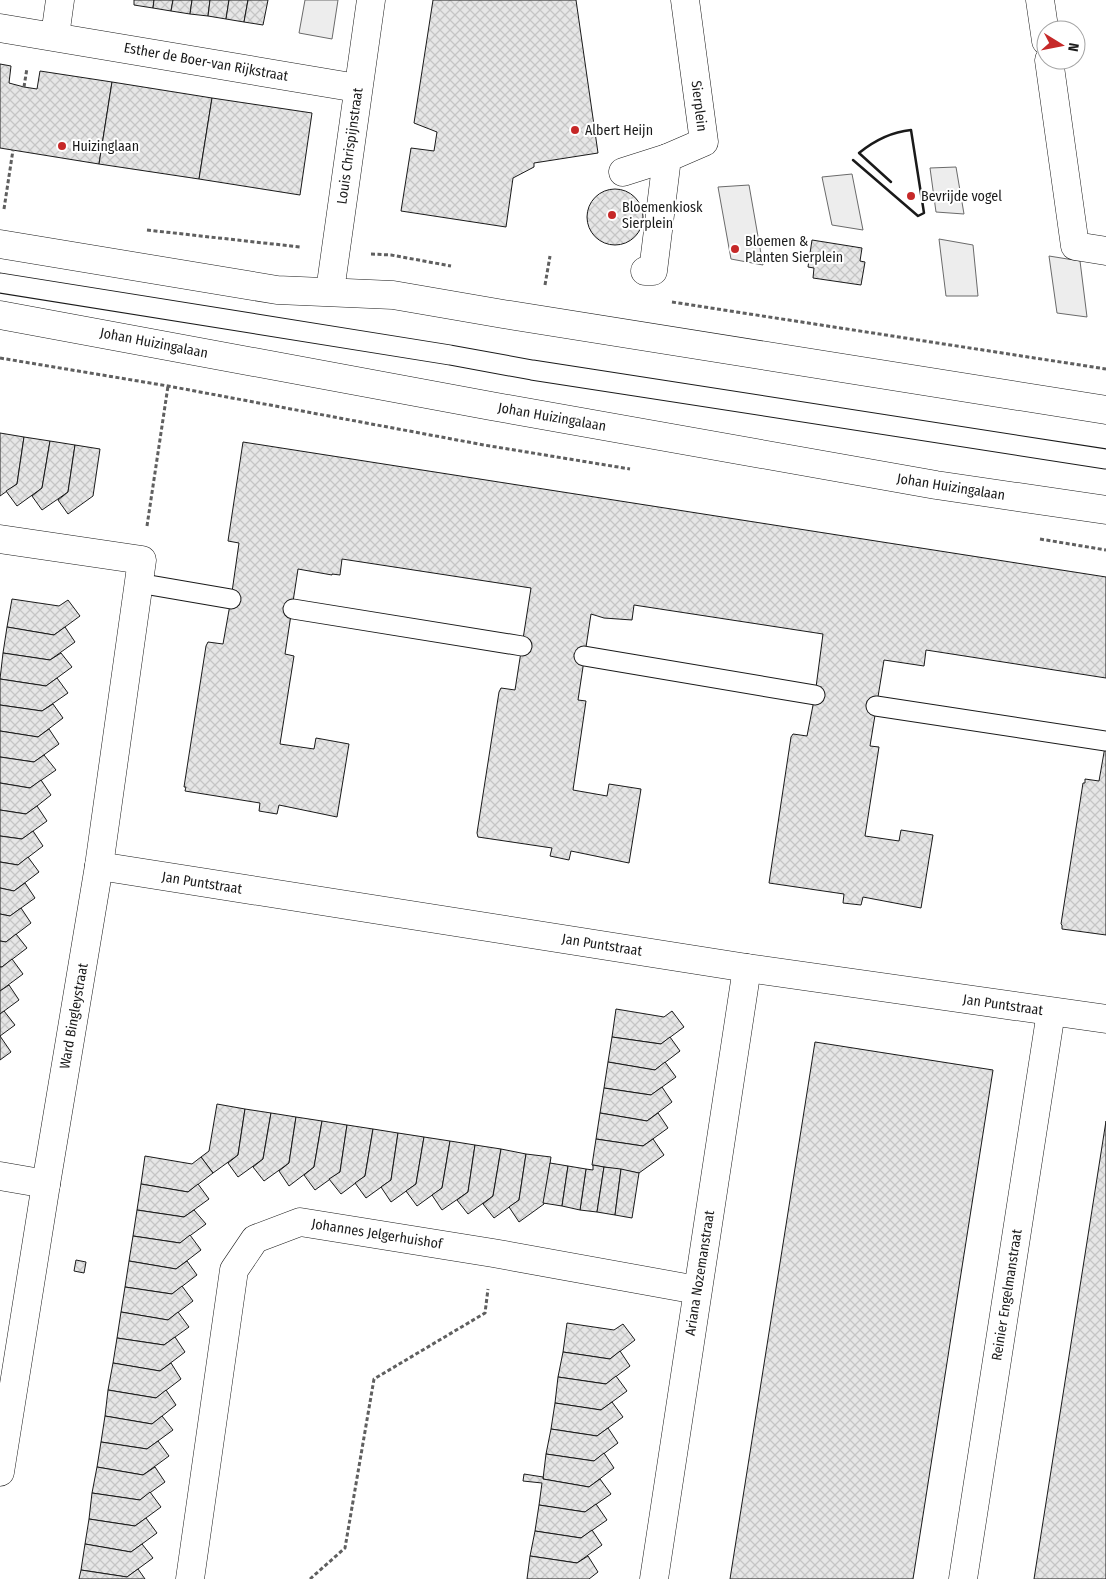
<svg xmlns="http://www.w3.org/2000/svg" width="1106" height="1579" viewBox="0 0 1106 1579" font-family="'Fira Sans Condensed',sans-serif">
<defs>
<pattern id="building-cross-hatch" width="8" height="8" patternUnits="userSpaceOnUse" patternTransform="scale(1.25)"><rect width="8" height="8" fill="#e6e6e6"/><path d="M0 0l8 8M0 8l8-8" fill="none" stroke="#c5c5c5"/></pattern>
</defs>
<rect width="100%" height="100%" fill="#fff"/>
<g fill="#ededed" stroke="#6a6a6a">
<polygon points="305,0 338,0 332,39 299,33"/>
<polygon points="956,167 964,214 936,212 930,168"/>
<polygon points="852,174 863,230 832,225 822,177"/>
<polygon points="749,185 763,265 731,259 718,187"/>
<polygon points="939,239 973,245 978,296 946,296"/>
<polygon points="1049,256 1080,261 1087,317 1057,313"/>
</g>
<g fill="url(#building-cross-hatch)" stroke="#1a1a1a">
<polygon points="134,0 154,0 153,8 134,5"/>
<polygon points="154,0 173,0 171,11 153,8"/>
<polygon points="173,0 192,0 190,14 171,11"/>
<polygon points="192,0 210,0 208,16 190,14"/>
<polygon points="210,0 229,0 226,19 208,16"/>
<polygon points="229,0 248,0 244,22 226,19"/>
<polygon points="248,0 268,0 263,25 244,22"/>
<polygon points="433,0 576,0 598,153 534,163 534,167 513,178 506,227 401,211 411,148 434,151 437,132 414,123"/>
<polygon points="0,64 11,66 9,83 24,87 37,89 40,71 112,82 99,164 0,148"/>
<polygon points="112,82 212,98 199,179 99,164"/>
<polygon points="212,98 312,113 300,195 199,179"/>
<circle cx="615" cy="217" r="28"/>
<polygon points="812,240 862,248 860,261 865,262 861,285 813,278 814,268 808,267"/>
<polygon points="0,433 24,437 17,484 0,496"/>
<polygon points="24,437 50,441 42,488 17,506 6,491 17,484"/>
<polygon points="50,441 75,445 68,492 42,510 32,496 42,488"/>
<polygon points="243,442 1106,577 1106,678 926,650 924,666 884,660 870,746 879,747 865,836 899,841 901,830 933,835 921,908 863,897 861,905 843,903 844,894 769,883 791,737 793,734 807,736 815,695 823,634 634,605 632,620 604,618 591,614 578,700 586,701 573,790 607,796 609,784 641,789 629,863 571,851 569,860 550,856 552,848 478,837 477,833 499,692 501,688 515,690 531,588 342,559 340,575 332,574 332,575 298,569 285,654 294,656 280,744 314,749 316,738 349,744 337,817 279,805 277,814 259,811 260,803 185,791 186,787 184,787 206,646 208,642 223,644 231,599 239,543 228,541"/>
<polygon points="75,445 100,449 93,496 68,514 58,500 68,492"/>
<polygon points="12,599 59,606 68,600 80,616 54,635 7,627"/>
<polygon points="7,627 54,635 65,627 75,642 50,660 3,653"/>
<polygon points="3,653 50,660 61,653 72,667 46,686 0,679"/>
<polygon points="57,678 68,693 42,711 0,705 0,679 46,686"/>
<polygon points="53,704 63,718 38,737 0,731 0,705 42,711"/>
<polygon points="49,729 59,744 34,762 0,757 0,731 38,737"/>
<polygon points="1106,741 1106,935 1062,929 1062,925 1061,924 1083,783 1085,783 1085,779 1099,781"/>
<polygon points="44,755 56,770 30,788 0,783 0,757 34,762"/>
<polygon points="41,780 51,795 37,806 26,814 0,810 0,783 30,788"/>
<polygon points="37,806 47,821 22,839 0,836 0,810 26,814"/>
<polygon points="33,831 43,846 18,865 0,862 0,836 22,839"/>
<polygon points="28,857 39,872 14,891 0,888 0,862 18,865"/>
<polygon points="25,883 35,898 10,916 0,914 0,888 14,891"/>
<polygon points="21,908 31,923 6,942 0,941 0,914 10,916"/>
<polygon points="16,934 27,948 2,967 0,967 0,941 6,942"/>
<polygon points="12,959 23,974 0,991 0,967 2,967"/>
<polygon points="9,985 19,1000 0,1014 0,991"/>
<polygon points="616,1009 664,1017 672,1011 684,1027 661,1044 612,1037"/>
<polygon points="4,1011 15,1025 0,1036 0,1014"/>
<polygon points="0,1036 11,1052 0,1060"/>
<polygon points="612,1037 661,1044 670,1037 680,1051 655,1070 608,1062"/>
<polygon points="815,1042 993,1070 913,1579 730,1579"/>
<polygon points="608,1062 655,1070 665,1062 676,1077 651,1095 604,1088"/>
<polygon points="662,1087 672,1102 647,1121 600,1113 604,1088 651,1095"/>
<polygon points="217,1104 245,1109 238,1155 213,1173 201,1157 209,1151"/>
<polygon points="245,1109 271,1113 263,1159 238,1177 228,1163 238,1155"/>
<polygon points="271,1113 296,1117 289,1163 264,1181 253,1167 263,1159"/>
<polygon points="600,1113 647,1121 658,1113 668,1128 643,1146 596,1139"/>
<polygon points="296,1117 322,1121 314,1167 289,1186 279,1171 289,1163"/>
<polygon points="322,1121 347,1125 340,1172 315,1190 304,1175 314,1167"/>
<polygon points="1106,1121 1106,1579 1034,1579"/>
<polygon points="347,1125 373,1129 365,1176 341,1194 329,1179 340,1172"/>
<polygon points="373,1129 398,1133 391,1180 366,1198 355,1183 365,1176"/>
<polygon points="398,1133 424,1137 416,1184 391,1202 381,1187 391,1180"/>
<polygon points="424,1137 450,1141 442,1188 417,1206 406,1191 416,1184"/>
<polygon points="596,1139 643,1146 653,1139 664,1155 639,1173 592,1165"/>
<polygon points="450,1141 475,1145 468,1192 442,1210 432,1195 442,1188"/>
<polygon points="475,1145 501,1149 493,1196 468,1214 457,1200 468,1192"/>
<polygon points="501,1149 526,1154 519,1200 494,1218 483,1204 493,1196"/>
<polygon points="526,1154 551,1157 544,1204 519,1222 509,1207 519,1200"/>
<polygon points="145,1156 192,1164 201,1157 213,1173 188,1192 141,1184"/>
<polygon points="550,1163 568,1166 562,1206 543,1203"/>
<polygon points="593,1165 604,1167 597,1212 580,1210 586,1169 593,1170"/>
<polygon points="568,1166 586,1169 580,1210 562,1206"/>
<polygon points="604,1167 621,1169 615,1215 597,1212"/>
<polygon points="621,1169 639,1173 632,1218 615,1215"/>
<polygon points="141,1184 188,1192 198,1184 209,1199 184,1217 137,1210"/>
<polygon points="137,1210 184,1217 194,1210 206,1224 180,1243 133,1236"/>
<polygon points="190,1235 201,1250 176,1269 129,1261 133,1236 180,1243"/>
<polygon points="76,1260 86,1262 84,1273 74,1271"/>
<polygon points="129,1261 176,1269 187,1261 197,1275 172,1294 125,1287"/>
<polygon points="182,1286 193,1301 168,1320 121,1312 125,1287 172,1294"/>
<polygon points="121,1312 168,1320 178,1312 189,1327 164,1345 117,1338"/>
<polygon points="567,1323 614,1330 623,1324 635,1340 610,1359 563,1352"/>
<polygon points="175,1337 185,1352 160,1371 113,1363 117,1338 164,1345"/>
<polygon points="620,1351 630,1366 606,1384 558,1377 563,1352 610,1359"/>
<polygon points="113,1363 160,1371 171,1363 181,1379 156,1398 108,1390"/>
<polygon points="616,1376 627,1391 601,1410 555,1403 558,1377 606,1384"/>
<polygon points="108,1390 156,1398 166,1390 176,1405 152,1424 105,1416"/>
<polygon points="612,1402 623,1417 597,1436 551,1429 555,1403 601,1410"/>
<polygon points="105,1416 152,1424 162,1416 173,1430 147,1449 101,1442"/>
<polygon points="608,1428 618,1443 594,1461 546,1454 551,1429 597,1436"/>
<polygon points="158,1441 169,1456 143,1475 97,1467 101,1442 147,1449"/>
<polygon points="604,1453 614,1468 589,1487 543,1479 546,1454 594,1461"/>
<polygon points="97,1467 143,1475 155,1467 165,1482 140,1500 92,1493"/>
<polygon points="524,1474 543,1477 543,1479 589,1487 600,1479 611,1494 585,1512 539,1505 542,1483 523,1481"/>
<polygon points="150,1492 161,1507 135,1526 89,1519 92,1493 140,1500"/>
<polygon points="596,1504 607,1520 581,1538 535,1531 539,1505 585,1512"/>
<polygon points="146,1518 157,1533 131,1552 85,1544 89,1519 135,1526"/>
<polygon points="592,1530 602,1545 577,1563 530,1556 535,1531 581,1538"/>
<polygon points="85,1544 131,1552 142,1544 153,1558 127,1577 81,1570"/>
<polygon points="530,1556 577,1563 588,1556 598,1572 589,1579 527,1579"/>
<polygon points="138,1569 145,1579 79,1579 81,1570 127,1577"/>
</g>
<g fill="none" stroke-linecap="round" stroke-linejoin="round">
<defs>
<g id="service">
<polyline points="0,283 450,355 532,370 1106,459"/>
<polyline points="138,583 231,599"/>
<polyline points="293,609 522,646"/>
<polyline points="584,656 815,695"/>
<polyline points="876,706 1106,741"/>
</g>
<g id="pedestrian">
<polyline points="1040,0 1046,41"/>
<polyline points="1049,60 1075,246 1106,251"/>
<polyline points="623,172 667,158"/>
<polyline points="645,271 653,271 667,158 704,142 685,0"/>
</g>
<g id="minor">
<polyline points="0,28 357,88"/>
<polyline points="55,36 60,0"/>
<polyline points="330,291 371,0"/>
<polyline points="0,539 142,560 99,866 46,1184 0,1472"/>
<polyline points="99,866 747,968 1106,1019"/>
<polyline points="0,1176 46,1184"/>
<polyline points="190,1579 234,1270 255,1239 300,1222 493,1253 697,1290"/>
<polyline points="654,1579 747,968"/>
<polyline points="963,1579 1051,1012"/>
</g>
<g id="secondary">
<polyline points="0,244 277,290 393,295 503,314 1106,410"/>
<polyline points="0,315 491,406 936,485 1106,510"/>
</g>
</defs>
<use href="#service" stroke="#1a1a1a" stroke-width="21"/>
<use href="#pedestrian" stroke="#1a1a1a" stroke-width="29"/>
<use href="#minor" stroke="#1a1a1a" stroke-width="29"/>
<use href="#secondary" stroke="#1a1a1a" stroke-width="29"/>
<g stroke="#5f5f5f" stroke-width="3" stroke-dasharray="4 2.5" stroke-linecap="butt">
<polyline points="24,87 27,68"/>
<polyline points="4,209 13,150"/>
<polyline points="147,230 300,247"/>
<polyline points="371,254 391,255 451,266"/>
<polyline points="545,285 550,256"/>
<polyline points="672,302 1106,369"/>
<polyline points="0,358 168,386 484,445 630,469"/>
<polyline points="147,526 168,386"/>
<polyline points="1040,539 1106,550"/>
<polyline points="310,1579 345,1548 374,1379 485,1313 488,1289"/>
</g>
<use href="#service" stroke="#fff" stroke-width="19"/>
<use href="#pedestrian" stroke="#fff" stroke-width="28"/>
<use href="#minor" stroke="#fff" stroke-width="28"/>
<use href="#secondary" stroke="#fff" stroke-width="28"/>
<path stroke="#1a1a1a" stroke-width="2.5" d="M853,160L918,216L924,213L911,130C891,132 875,140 859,153L891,182"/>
</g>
<g fill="#c62828" stroke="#fff" stroke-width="2">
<circle cx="575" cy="130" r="5"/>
<circle cx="62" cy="146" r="5"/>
<circle cx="911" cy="196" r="5"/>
<circle cx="612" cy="215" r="5"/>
<circle cx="735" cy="249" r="5"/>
</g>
<g text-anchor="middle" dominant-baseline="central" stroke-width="4" stroke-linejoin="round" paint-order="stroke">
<g font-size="14" fill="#1a1a1a" stroke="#fff">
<text transform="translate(206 62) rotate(10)">Esther de Boer-van Rijkstraat</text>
<text transform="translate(699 106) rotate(83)">Sierplein</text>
<text transform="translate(350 146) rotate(-82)">Louis Chrispijnstraat</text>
<text transform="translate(154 343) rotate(11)">Johan Huizingalaan</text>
<text transform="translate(552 417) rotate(10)">Johan Huizingalaan</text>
<text transform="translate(951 487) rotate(9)">Johan Huizingalaan</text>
<text transform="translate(202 883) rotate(9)">Jan Puntstraat</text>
<text transform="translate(602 945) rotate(9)">Jan Puntstraat</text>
<text transform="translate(1003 1005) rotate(8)">Jan Puntstraat</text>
<text transform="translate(74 1016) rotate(-80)">Ward Bingleystraat</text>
<text transform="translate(377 1234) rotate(9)">Johannes Jelgerhuishof</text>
<text transform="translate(700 1273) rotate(-81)">Ariana Nozemanstraat</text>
<text transform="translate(1007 1295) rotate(-81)">Reinier Engelmanstraat</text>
</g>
<g font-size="14" fill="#1a1a1a" stroke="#fff" text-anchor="start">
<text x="585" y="130">Albert Heijn</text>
<text x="72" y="146">Huizinglaan</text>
<text x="921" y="196">Bevrijde vogel</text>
<text x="622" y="207">Bloemenkiosk<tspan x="622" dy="16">Sierplein</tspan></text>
<text x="745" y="241">Bloemen &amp;<tspan x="745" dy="16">Planten Sierplein</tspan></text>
</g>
</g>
<g transform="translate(1061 45) rotate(100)"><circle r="24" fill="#ffffff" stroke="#a3a3a3"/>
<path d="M0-4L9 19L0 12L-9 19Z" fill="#c62828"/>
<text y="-8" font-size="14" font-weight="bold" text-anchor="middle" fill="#1a1a1a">N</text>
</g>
</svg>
